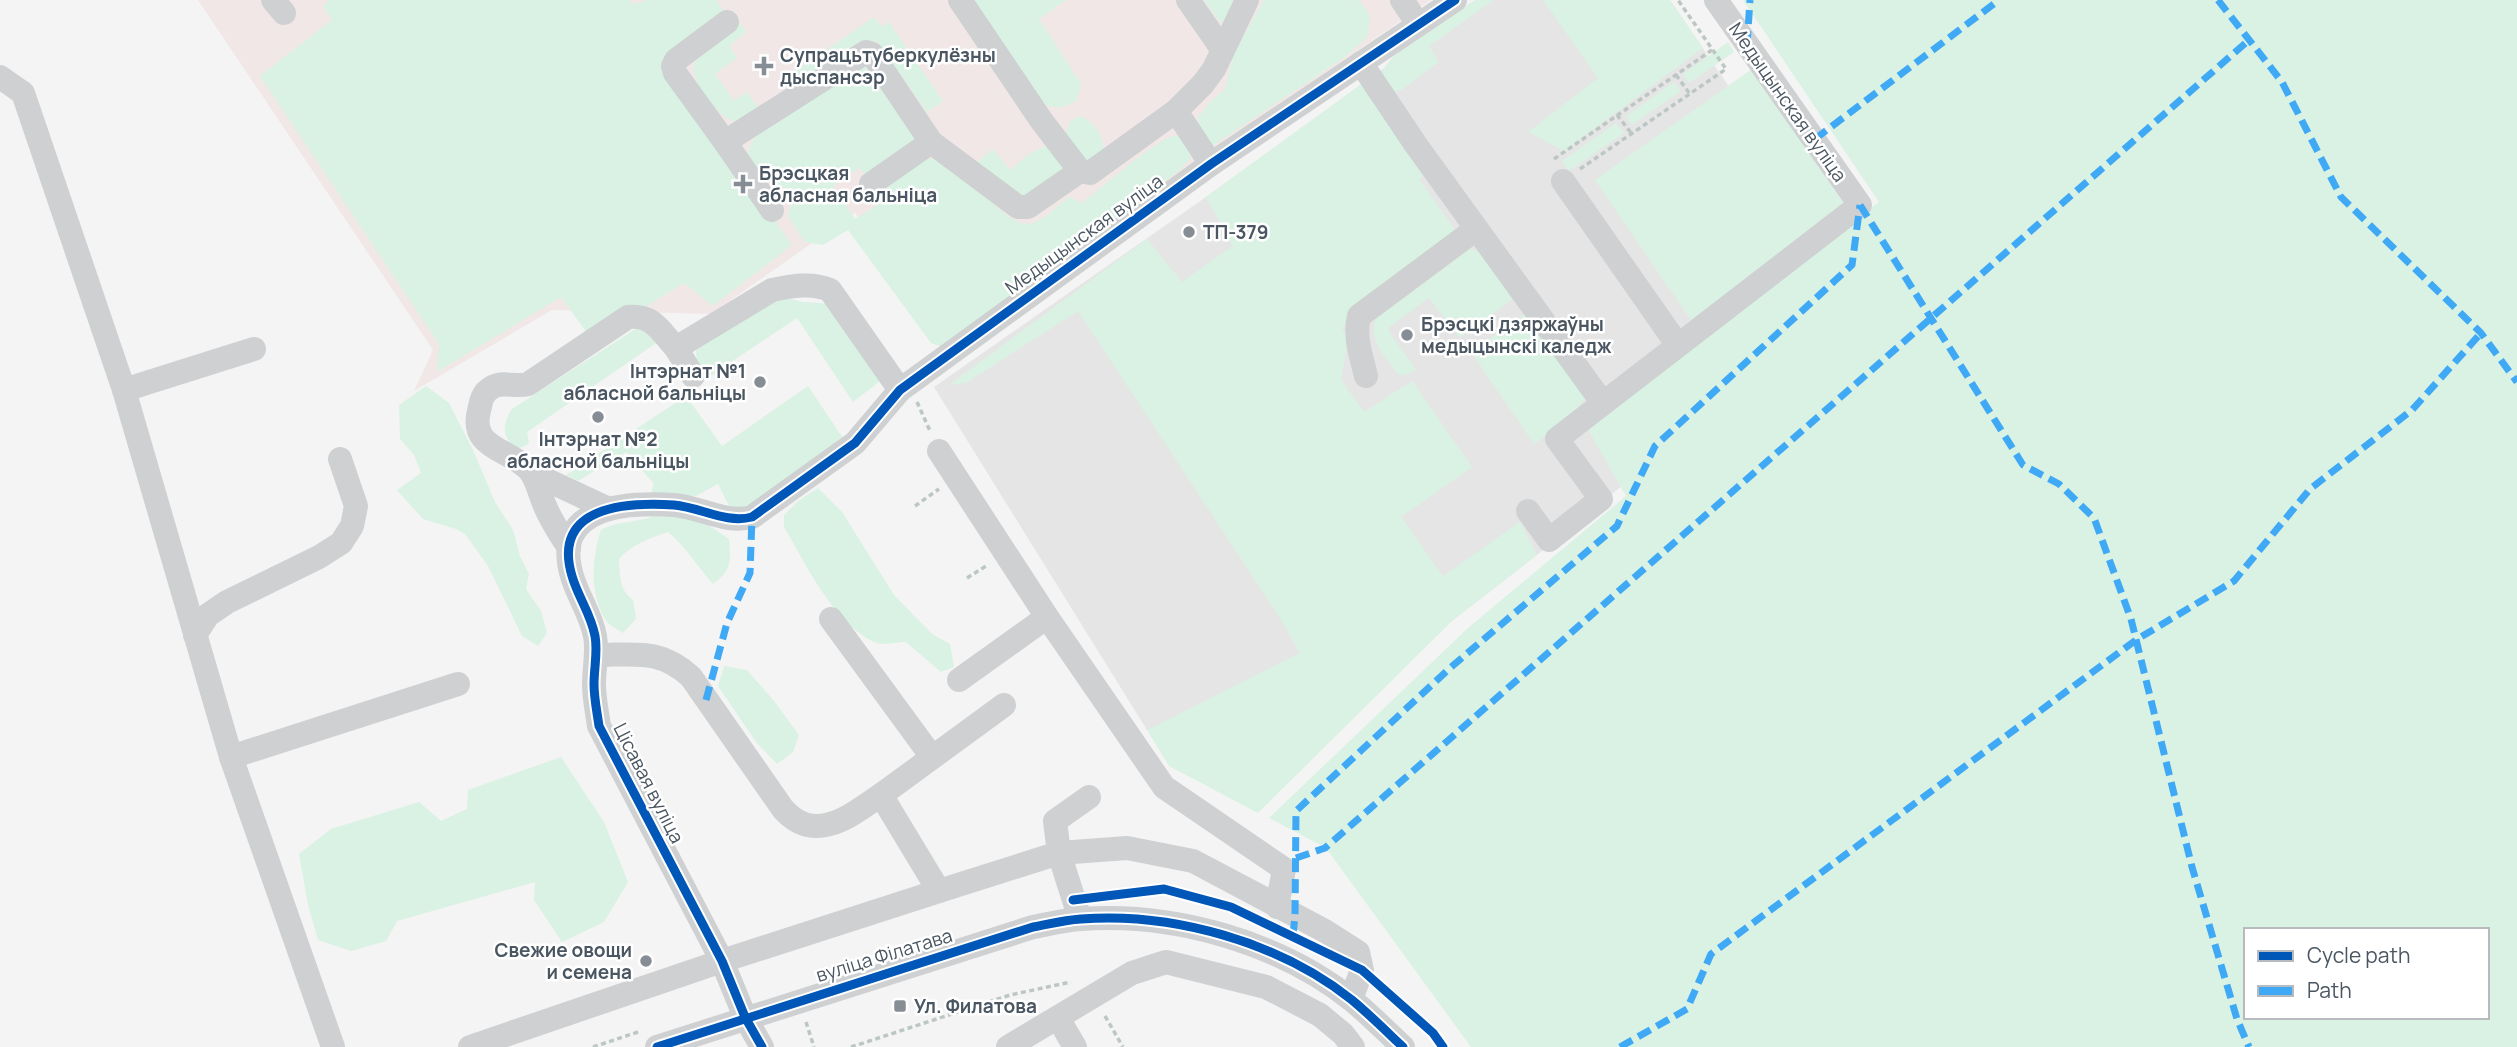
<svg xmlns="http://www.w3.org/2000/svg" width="2517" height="1047" viewBox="0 0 2517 1047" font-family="Manrope,sans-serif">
<rect width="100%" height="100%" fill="#f4f4f4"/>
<polygon fill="#e6e5e6" points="1478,0 1670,0 1823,225 1870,284 1537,555 1273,760 1147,730 934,387 1206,197"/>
<polygon fill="#f1e7e6" points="198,0 1431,0 1205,155 950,341 855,213 711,314 552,310 414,391 433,350"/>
<g fill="#d9f2e3" fill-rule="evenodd">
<polygon points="330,0 629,0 634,4 648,0 716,0 727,16 665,65 792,245 713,306 684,283 592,340 561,297 437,372 439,344 260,76 332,20 323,6"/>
<path d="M972,0H1066L1039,19L1081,84L1076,101C1063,108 1055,110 1042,103Z"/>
<polygon points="1204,0 1249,0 1242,10 1221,23"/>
<polygon points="1264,0 1359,0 1370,16 1368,36 1345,57 1211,147 1199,130 1198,117 1212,100 1225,89 1234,53"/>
<path d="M1475,0H1494L1429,46L1439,62L1401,90L1393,92L1380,77C1390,47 1448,18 1475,0Z"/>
<polygon points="1543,0 1670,0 1703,48 1564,151 1528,132 1598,78"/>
<path d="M1743,0H2517V1047H1471L1326,848L1269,818L1468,628L1626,496L1585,424L1879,202ZM2246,930H2487V1017H2246Z"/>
<path d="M874,17L882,27L889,22L943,101L927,112L876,40L760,118C751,121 742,124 733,121C717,115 687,80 695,62C702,46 726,34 740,23L746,32L729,46L737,58L715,74L734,101L747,92L761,112L798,86L790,75Z"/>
<polygon points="1728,42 1734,52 1689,83 1683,74"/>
<path d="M875,65L919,134L911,148L868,179L859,168L833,186L855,219L881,203L874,190C886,182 912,161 925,159C967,153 995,224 1028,224C1042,223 1058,205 1069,197L1082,203C1098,191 1159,137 1174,136C1189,135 1190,148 1191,158L1180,170L945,348L931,343L848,230L823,245L805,242L788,216L793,195C783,182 781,189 770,182C760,176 755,164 748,155L750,145L756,136L857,68Z"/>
<polygon points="1752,69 1844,204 1691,320 1595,180"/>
<polygon points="1371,77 1427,171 1419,179 1460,237 1448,241 1342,328 1348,339 1341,380 1364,412 1412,381 1472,467 1401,517 1443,576 1520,522 1537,555 1453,620 1258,813 1169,766 1147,730 1300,653 1280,618 1078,311 966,383 949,385 1147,239 1182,282 1233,246 1206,197"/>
<polygon points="1674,82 1681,91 1632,125 1626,116"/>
<path d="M1082,116C1096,125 1104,135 1103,152L1096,157L1085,160L1065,135L1071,120Z"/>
<polygon points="1616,123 1624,133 1569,171 1562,161"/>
<polygon points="1046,146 1070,167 1034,205 973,166 993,149 1010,170 1029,154"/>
<path d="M1470,249L1489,254L1518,295L1460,338L1429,298L1389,327V332L1416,370L1403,376L1398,374C1386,357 1367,340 1376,319Z"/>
<polygon points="781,297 803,302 834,304 884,378 853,402 797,318 706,379 697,366 696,350 707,339"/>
<polygon points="1529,311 1586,398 1565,421 1534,444 1471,352"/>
<path d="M637,328L662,339L527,432L529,444L515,450C503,435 501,426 512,409Z"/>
<polygon points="426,386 449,403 473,450 495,502 513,530 520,556 529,574 526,589 541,611 547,633 538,646 522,636 488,566 465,534 456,529 423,519 397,490 421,473 414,455 400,439 399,405"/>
<path d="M808,386L845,441L749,506L730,508L718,484L696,496L694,495L693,515L729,539C731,561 732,570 713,584C698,567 686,547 668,532C650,538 632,544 619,559C620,575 619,590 633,600L636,619L623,633C617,629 608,625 605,619C589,591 592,559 601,530C617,521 633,523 651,517L652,489L654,484L626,452L578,481L566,475L686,396L722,446Z"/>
<path d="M818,488L842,512L894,595L932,634L950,644L954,667L941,672L906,642C897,642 882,646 874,642C833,623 806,564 784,527V515L798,501Z"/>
<polygon points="724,666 747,670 774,701 799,735 793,752 777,764 756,742 718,686"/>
<polygon points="561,757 604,822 628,882 604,922 562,942 534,900 535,882 397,921 386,941 351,951 318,940 308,905 299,854 331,829 419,802 441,821 467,809 468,790"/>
</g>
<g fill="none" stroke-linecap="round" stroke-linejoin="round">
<g stroke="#bcc7c4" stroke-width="3.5" stroke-dasharray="5 3.5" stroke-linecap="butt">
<polyline points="1676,75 1690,94"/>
<polyline points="1617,115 1632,134"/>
<polyline points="1554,159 1712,50"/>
<polyline points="1580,169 1726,69 1678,0"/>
<polyline points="917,402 930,431"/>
<polyline points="915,506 939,489"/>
<polyline points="967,578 986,566"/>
<polyline points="1122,894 1164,889 1224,905"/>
<polyline points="1379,985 1433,1033 1443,1047"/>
<polyline points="1105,1016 1123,1047"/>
<polyline points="806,1022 814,1047"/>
<polyline points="593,1047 641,1031"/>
<polyline points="851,1047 1010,995 1071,982"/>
</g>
<g stroke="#ced0d2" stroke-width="24">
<polyline points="273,0 284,13"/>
<polyline points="960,0 1041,120 1080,171 1090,173 1176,111"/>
<polyline points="1188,0 1222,49"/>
<polyline points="1402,0 1418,24"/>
<polyline points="727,22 676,60 673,66 675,73 725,142 866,52 872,54 931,142 1018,207 1028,207 1080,171"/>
<polyline points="1361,63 1416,145 1602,402"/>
<polyline points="0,77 23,93 124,390 231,757 333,1047"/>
<polyline points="725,142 772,210"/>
<polyline points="1211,164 1176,111 1203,84 1214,69 1247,0"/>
<polyline points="1563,181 1677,344"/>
<polyline points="871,184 931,142"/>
<polyline points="676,348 693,376"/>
<path d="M1366,376C1361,356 1354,336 1359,316L1476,229"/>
<polyline points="124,390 254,349"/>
<polyline points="939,451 1047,617 1164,787 1284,869 1277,907"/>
<polyline points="532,473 607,508"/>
<polyline points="1528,511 1549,540 1601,499 1557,439 1860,205 1716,0"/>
<path d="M569,548C560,534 551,521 545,506C540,495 537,480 530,471C511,449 469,449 479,411C481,402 482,393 491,388C502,380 515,388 528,384L628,317C653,314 660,331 676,348L772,290C791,286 812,282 830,290L900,390"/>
<polyline points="831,619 932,757"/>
<polyline points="195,635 208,615 227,602 319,557 341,543 352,526 356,506 340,459"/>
<path d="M596,655C635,655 660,648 691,677L783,809C815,845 850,816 881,795"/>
<polyline points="959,680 1047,617"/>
<polyline points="231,757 458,684"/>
<polyline points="1089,797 1055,821 1059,853 1127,848 1193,861 1325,931 1358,952 1362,970 1351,999"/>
<polyline points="939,891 1059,853 1080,919"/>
<polyline points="1058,1018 1075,1047"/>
<polyline points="470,1047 722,961 939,891 881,795 1004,705"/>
<path d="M657,1047L1033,927C1049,924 1065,920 1081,919C1173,912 1279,942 1352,1000C1370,1015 1386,1031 1403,1047"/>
<path d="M762,1047L745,1017L722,961L599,726C597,712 594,698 594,684C594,668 598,651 595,636C591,614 578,597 572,576C551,506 626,502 674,505C700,507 726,524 752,517L855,443L900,390L1211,164L1455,0"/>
<polyline points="1008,1047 1132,973 1166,962 1266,987 1320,1015 1343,1034 1353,1047"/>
</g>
<g stroke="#3fa9f5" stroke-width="7" stroke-dasharray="14 7" stroke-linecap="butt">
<polyline points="2218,0 2282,82 2341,197 2481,333 2517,382"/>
<polyline points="1747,45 1750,0"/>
<polyline points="1815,139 1999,0"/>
<polyline points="1860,205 2023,465 2059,484 2094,518 2131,619 2192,867 2237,1019 2249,1047"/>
<polyline points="706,700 727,623 750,573 752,517"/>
<polyline points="1296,858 1325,848 2249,40"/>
<polyline points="1293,935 1295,916 1296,811 1450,668 1617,526 1655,446 1852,265 1860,205"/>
<polyline points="1620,1047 1687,1009 1711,954 2136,640 2234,581 2310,489 2412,410 2481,333"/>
</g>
<defs>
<g id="cycleway">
<polyline points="1073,900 1164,889 1231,907 1362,970 1433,1033 1443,1047"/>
<path d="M657,1047L1033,927C1049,924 1065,920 1081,919C1173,912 1279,942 1352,1000C1370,1015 1386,1031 1403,1047"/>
<path d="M762,1047L745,1017L722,961L599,726C597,712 594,698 594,684C594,668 598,651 595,636C591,614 578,597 572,576C551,506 626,502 674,505C700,507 726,524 752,517L855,443L900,390L1211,164L1455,0"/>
</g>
</defs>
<use href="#cycleway" stroke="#fff" stroke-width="13"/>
<use href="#cycleway" stroke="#0057b8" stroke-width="9"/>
</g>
<g fill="#868d94" stroke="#fff" stroke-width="2.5">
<path d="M760.5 55.5h7v7h7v7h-7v7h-7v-7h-7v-7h7z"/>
<path d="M739.5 173.5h7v7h7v7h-7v7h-7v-7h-7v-7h7z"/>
<circle cx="1189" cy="232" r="7"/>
<circle cx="1407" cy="335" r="7"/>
<circle cx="760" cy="382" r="7"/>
<circle cx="598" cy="417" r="7"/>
<circle cx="646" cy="961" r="7"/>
<rect x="893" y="999" width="14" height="14" rx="3.5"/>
</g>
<g text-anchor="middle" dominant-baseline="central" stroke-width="5" stroke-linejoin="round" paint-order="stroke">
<g font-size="19" font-weight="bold" fill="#4a5661" stroke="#fff" text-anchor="start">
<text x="780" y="55">Супрацьтуберкулёзны<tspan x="780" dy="22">дыспансэр</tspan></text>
<text x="759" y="173">Брэсцкая<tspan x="759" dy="22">абласная бальніца</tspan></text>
<text x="1203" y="232">ТП-379</text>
<text x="1421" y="324">Брэсцкі дзяржаўны<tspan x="1421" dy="22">медыцынскі каледж</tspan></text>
<text x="746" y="371" text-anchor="end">Інтэрнат №1<tspan x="746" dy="22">абласной бальніцы</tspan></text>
<text x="598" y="439" text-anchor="middle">Інтэрнат №2<tspan x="598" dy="22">абласной бальніцы</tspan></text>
<text x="632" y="950" text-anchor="end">Свежие овощи<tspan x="632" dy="22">и семена</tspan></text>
<text x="914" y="1006">Ул. Филатова</text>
</g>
<g font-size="19" fill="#4a5661" stroke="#fff">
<text transform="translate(1788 102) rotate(55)">Медыцынская вуліца</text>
<text transform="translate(1084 234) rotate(-36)">Медыцынская вуліца</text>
<text transform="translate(649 783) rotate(63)">Цісавая вуліца</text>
<text transform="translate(884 955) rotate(-17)">вуліца Філатава</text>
</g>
</g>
<rect x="2244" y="928" width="245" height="91" fill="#ffffff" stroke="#b7bbc0" stroke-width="2"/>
<rect x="2258" y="951" width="35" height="10" fill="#0057b8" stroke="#b7bbc0" stroke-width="2"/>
<text x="2307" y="963" font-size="21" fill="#4a5661">Cycle path</text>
<rect x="2258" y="986" width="35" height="10" fill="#3fa9f5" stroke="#b7bbc0" stroke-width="2"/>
<text x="2307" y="998" font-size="21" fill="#4a5661">Path</text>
</svg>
